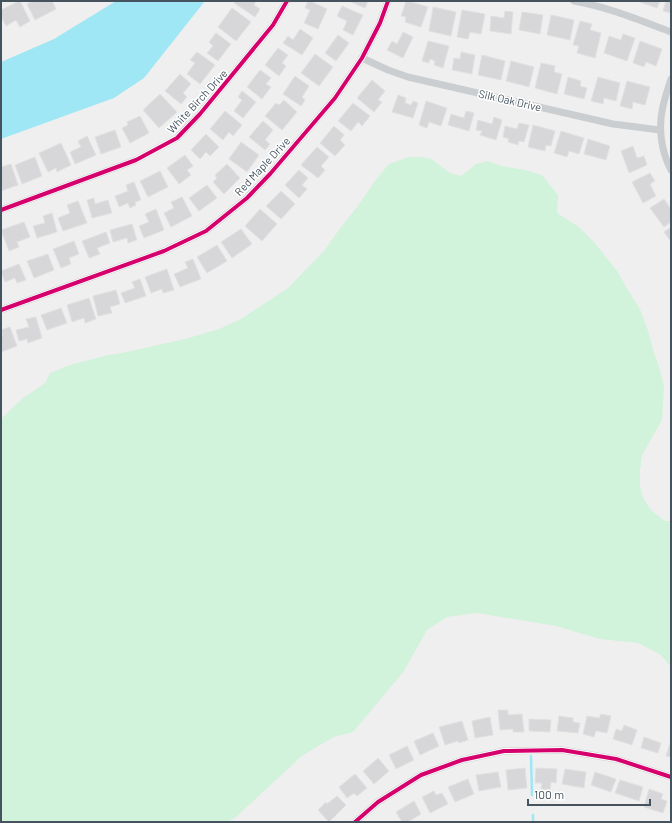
<svg xmlns="http://www.w3.org/2000/svg" width="672" height="823" viewBox="0 0 672 823" font-family="Barlow,sans-serif">
<rect width="100%" height="100%" fill="#f0efef"/>
<polygon fill="#d1f2db" points="409,157 421,157 431,159 450,173 461,176 476,164 488,161 502,166 525,170 542,175 558,195 557,213 579,227 593,241 618,272 626,287 640,309 648,331 654,353 660,370 664,387 662,420 642,455 640,471 640,486 643,498 651,510 665,521 671,521 671,667 661,655 638,643 600,639 556,626 477,613 447,617 427,630 404,671 353,732 334,737 303,755 236,817 228,822 1,822 1,419 23,398 45,383 50,373 70,365 108,355 122,353 185,339 219,329 241,319 288,288 324,251 341,227 357,207 377,178 389,164"/>
<polygon fill="#a0e7f5" points="116,1 205,1 144,78 114,98 1,139 1,62 54,39"/>
<g fill="none" stroke-linecap="round" stroke-linejoin="round">
<g stroke="#a0e7f5" stroke-width="2.5">
<polyline points="531,756 532,795"/>
<polyline points="533,815 533,820"/>
</g>
</g>
<g fill="#d7d7d9" stroke="#e1e1e2">
<polygon points="19,1 20,1 30,21 20,27 16,20 6,26 1,16 1,10"/>
<polygon points="33,1 52,1 56,9 35,20 27,4"/>
<polygon points="236,1 256,1 254,5 260,9 255,17 234,3"/>
<polygon points="308,1 310,1 327,9 318,29 304,23 310,10 305,8"/>
<polygon points="349,1 368,1 365,8"/>
<polygon points="406,1 408,1 428,7 421,27 405,22 406,17 401,16"/>
<polygon points="637,1 660,1 657,8"/>
<polygon points="666,1 671,1 671,13 663,11"/>
<polygon points="342,6 363,15 353,35 343,30 347,21 337,16"/>
<polygon points="433,7 456,12 451,36 429,31"/>
<polygon points="232,8 251,22 236,41 218,27"/>
<polygon points="462,10 485,14 481,34 470,32 468,39 457,37"/>
<polygon points="505,11 513,12 511,34 490,31 491,16 504,18"/>
<polygon points="522,12 543,15 540,34 519,30"/>
<polygon points="551,15 574,20 570,40 547,35"/>
<polygon points="580,21 592,24 590,30 601,33 595,58 577,53 579,46 573,45"/>
<polygon points="300,29 313,38 302,55 283,43 288,36 293,40"/>
<polygon points="403,32 413,37 403,58 387,50 392,41 397,44"/>
<polygon points="216,33 231,44 218,61 207,53 213,46 209,42"/>
<polygon points="623,34 635,38 627,61 604,53 609,36 621,40"/>
<polygon points="338,35 349,43 336,61 325,53"/>
<polygon points="428,41 449,46 443,68 434,65 435,61 430,59 429,63 422,61"/>
<polygon points="640,41 662,49 656,66 646,62 644,67 633,63"/>
<polygon points="278,48 288,55 282,63 286,66 279,76 265,65"/>
<polygon points="197,52 215,65 200,84 187,74 195,63 190,60"/>
<polygon points="461,52 475,55 472,74 452,70 454,58 460,59"/>
<polygon points="315,54 333,67 319,86 301,73"/>
<polygon points="482,55 505,61 501,80 478,75"/>
<polygon points="511,61 534,67 529,87 506,81"/>
<polygon points="541,63 555,66 554,72 562,74 557,94 535,88"/>
<polygon points="260,70 271,78 266,84 271,87 262,99 247,87"/>
<polygon points="180,74 191,84 183,93 187,97 181,104 165,91"/>
<polygon points="295,76 309,86 302,97 305,100 301,106 283,94"/>
<polygon points="568,77 581,81 580,86 587,88 584,99 564,94"/>
<polygon points="598,77 620,83 616,101 604,98 603,104 591,101"/>
<polygon points="372,80 385,91 378,100 382,102 374,112 357,98"/>
<polygon points="627,81 650,87 645,105 633,102 632,109 620,106"/>
<polygon points="242,91 256,102 243,118 234,111 242,100 238,97"/>
<polygon points="160,94 177,112 159,128 143,110"/>
<polygon points="398,95 406,98 405,103 411,105 413,101 418,103 413,118 392,112"/>
<polygon points="284,100 297,112 282,130 265,116 276,103 279,105"/>
<polygon points="426,101 447,108 441,126 429,122 427,128 419,125"/>
<polygon points="353,103 370,116 362,126 358,122 351,131 338,121"/>
<polygon points="225,111 242,125 233,136 229,132 223,140 210,129"/>
<polygon points="466,111 474,113 469,131 448,125 451,114 464,118"/>
<polygon points="140,116 149,133 130,143 122,128 128,125 127,122"/>
<polygon points="494,117 502,120 496,140 480,135 482,131 476,130 478,120 492,124"/>
<polygon points="263,121 273,130 265,140 270,144 265,150 249,137"/>
<polygon points="519,123 529,125 524,142 519,141 518,145 508,142 509,139 503,137 505,126 517,129"/>
<polygon points="533,125 555,131 551,146 546,145 545,151 528,147"/>
<polygon points="334,126 344,135 340,140 345,145 335,156 320,143"/>
<polygon points="115,130 121,147 101,154 95,137"/>
<polygon points="561,131 584,138 579,154 569,151 567,157 554,153"/>
<polygon points="206,134 219,147 210,156 206,152 200,159 191,150"/>
<polygon points="87,136 96,155 75,164 70,152 81,147 78,141"/>
<polygon points="588,139 610,146 606,160 584,154"/>
<polygon points="241,142 259,155 247,172 229,159"/>
<polygon points="61,143 71,165 57,172 56,168 48,172 39,153"/>
<polygon points="633,146 637,158 644,156 647,165 629,173 621,151"/>
<polygon points="317,147 329,157 321,166 325,170 318,178 301,165"/>
<polygon points="185,155 193,166 187,170 191,175 179,184 167,168"/>
<polygon points="35,157 42,176 22,184 15,165"/>
<polygon points="11,164 18,185 1,191 1,167"/>
<polygon points="227,164 240,178 224,194 213,182 217,178 215,175"/>
<polygon points="299,170 308,178 302,185 307,189 299,198 285,185"/>
<polygon points="160,171 168,187 148,197 140,181"/>
<polygon points="650,173 655,181 650,184 656,196 643,203 632,182"/>
<polygon points="134,182 141,200 135,202 136,205 130,208 128,203 119,207 115,196 128,191 126,185"/>
<polygon points="207,185 217,198 199,211 189,198"/>
<polygon points="281,191 295,204 281,219 266,206"/>
<polygon points="182,197 192,216 171,227 164,213 174,208 171,202"/>
<polygon points="94,198 95,204 108,200 112,213 92,218 87,200"/>
<polygon points="664,199 671,209 671,222 664,227 650,208"/>
<polygon points="78,201 87,223 63,231 58,218 70,213 67,205"/>
<polygon points="156,209 164,230 144,238 139,226 149,222 145,214"/>
<polygon points="260,209 277,224 262,241 245,226"/>
<polygon points="52,213 57,232 37,238 33,226 45,223 43,216"/>
<polygon points="24,222 30,237 17,242 19,247 9,251 1,230"/>
<polygon points="132,224 137,240 128,243 127,238 113,242 110,230"/>
<polygon points="671,227 671,242 664,232"/>
<polygon points="241,229 252,244 232,258 221,242"/>
<polygon points="106,232 110,243 97,248 100,254 89,258 82,241"/>
<polygon points="74,241 79,254 69,258 71,264 61,268 53,249"/>
<polygon points="217,245 227,261 207,273 197,257"/>
<polygon points="48,254 54,270 34,278 27,261"/>
<polygon points="193,259 201,279 180,287 174,274 188,268 185,262"/>
<polygon points="19,264 26,280 17,283 15,278 5,282 1,271"/>
<polygon points="167,269 174,290 163,293 162,289 151,293 145,277"/>
<polygon points="140,279 146,296 125,303 121,293 135,288 132,282"/>
<polygon points="116,290 120,304 110,307 112,313 98,316 93,296"/>
<polygon points="89,298 96,319 85,323 84,318 72,322 67,305"/>
<polygon points="61,308 67,323 47,330 41,315"/>
<polygon points="36,317 42,338 28,343 27,339 19,341 16,330 29,327 26,319"/>
<polygon points="10,327 17,346 1,352 1,336 3,335 1,330"/>
<polygon points="498,710 508,710 508,715 522,714 524,732 513,732 513,729 500,730"/>
<polygon points="601,714 611,716 607,733 596,731 594,737 583,734 587,716 599,718"/>
<polygon points="559,716 573,718 573,722 580,723 578,733 557,731"/>
<polygon points="490,717 493,735 475,738 472,721"/>
<polygon points="529,719 551,720 550,732 529,731"/>
<polygon points="462,721 468,740 459,743 458,741 445,745 439,727"/>
<polygon points="624,725 637,730 632,745 613,739 616,729 622,731"/>
<polygon points="433,733 439,746 420,755 414,741"/>
<polygon points="644,737 661,743 658,753 641,748"/>
<polygon points="671,740 671,757 666,756"/>
<polygon points="407,746 414,760 396,769 389,755"/>
<polygon points="378,758 389,771 374,784 363,771"/>
<polygon points="525,768 527,788 508,790 506,770"/>
<polygon points="536,768 557,769 556,783 551,782 550,790 541,789 542,783 535,783"/>
<polygon points="565,769 586,772 584,788 562,784"/>
<polygon points="498,772 501,787 479,791 476,775"/>
<polygon points="595,772 616,779 611,792 591,785"/>
<polygon points="355,774 367,788 357,796 354,793 347,798 339,787"/>
<polygon points="468,779 474,794 455,802 448,787"/>
<polygon points="620,780 643,787 639,801 615,793"/>
<polygon points="649,789 663,794 661,799 667,801 663,813 644,807"/>
<polygon points="434,791 436,795 442,793 448,804 430,813 422,797"/>
<polygon points="337,796 346,805 329,822 318,810 326,802 327,804"/>
<polygon points="414,801 421,814 408,822 402,822 396,812"/>
</g>
<g fill="none" stroke-linecap="round" stroke-linejoin="round">
<g stroke="#cbced0" stroke-width="7">
<path d="M574,1C608,7 639,20 671,32"/>
<polyline points="362,58 388,70 408,77 613,124 660,130"/>
<path d="M671,79C668,88 665,97 663,106C658,127 661,151 671,170"/>
<polyline points="1,210 136,160 177,138 200,114 273,25 287,1"/>
<polyline points="1,310 164,251 206,231 247,198 270,174 335,98 362,58 380,23 388,1"/>
<polyline points="355,822 378,802 421,775 462,760 504,751 562,750 616,759 671,777"/>
</g>
<defs>
<g id="cycleway">
<polyline points="1,210 136,160 177,138 200,114 273,25 287,1"/>
<polyline points="1,310 164,251 206,231 247,198 270,174 335,98 362,58 380,23 388,1"/>
<polyline points="355,822 378,802 421,775 462,760 504,751 562,750 616,759 671,777"/>
</g>
</defs>
<use href="#cycleway" stroke="#fff" stroke-width="6"/>
<use href="#cycleway" stroke="#d6006c" stroke-width="4"/>
</g>
<g text-anchor="middle" dominant-baseline="central" stroke-width="3" stroke-linejoin="round" paint-order="stroke">
<g font-size="11" fill="#44535e" stroke="#fff">
<text transform="translate(510 100) rotate(13)">Silk Oak Drive</text>
<text transform="translate(197 101) rotate(-47)">White Birch Drive</text>
<text transform="translate(262 166) rotate(-47)">Red Maple Drive</text>
</g>
</g>
<rect width="672" height="823" fill="none" stroke="#44535e" stroke-width="4"/>
<path d="M528 799v6h122v-6" fill="none" stroke="#44535e" stroke-width="2"/>
<text x="534" y="799" font-size="12" fill="#44535e" stroke="#ffffff" stroke-width="3" paint-order="stroke">100 m</text>
</svg>
